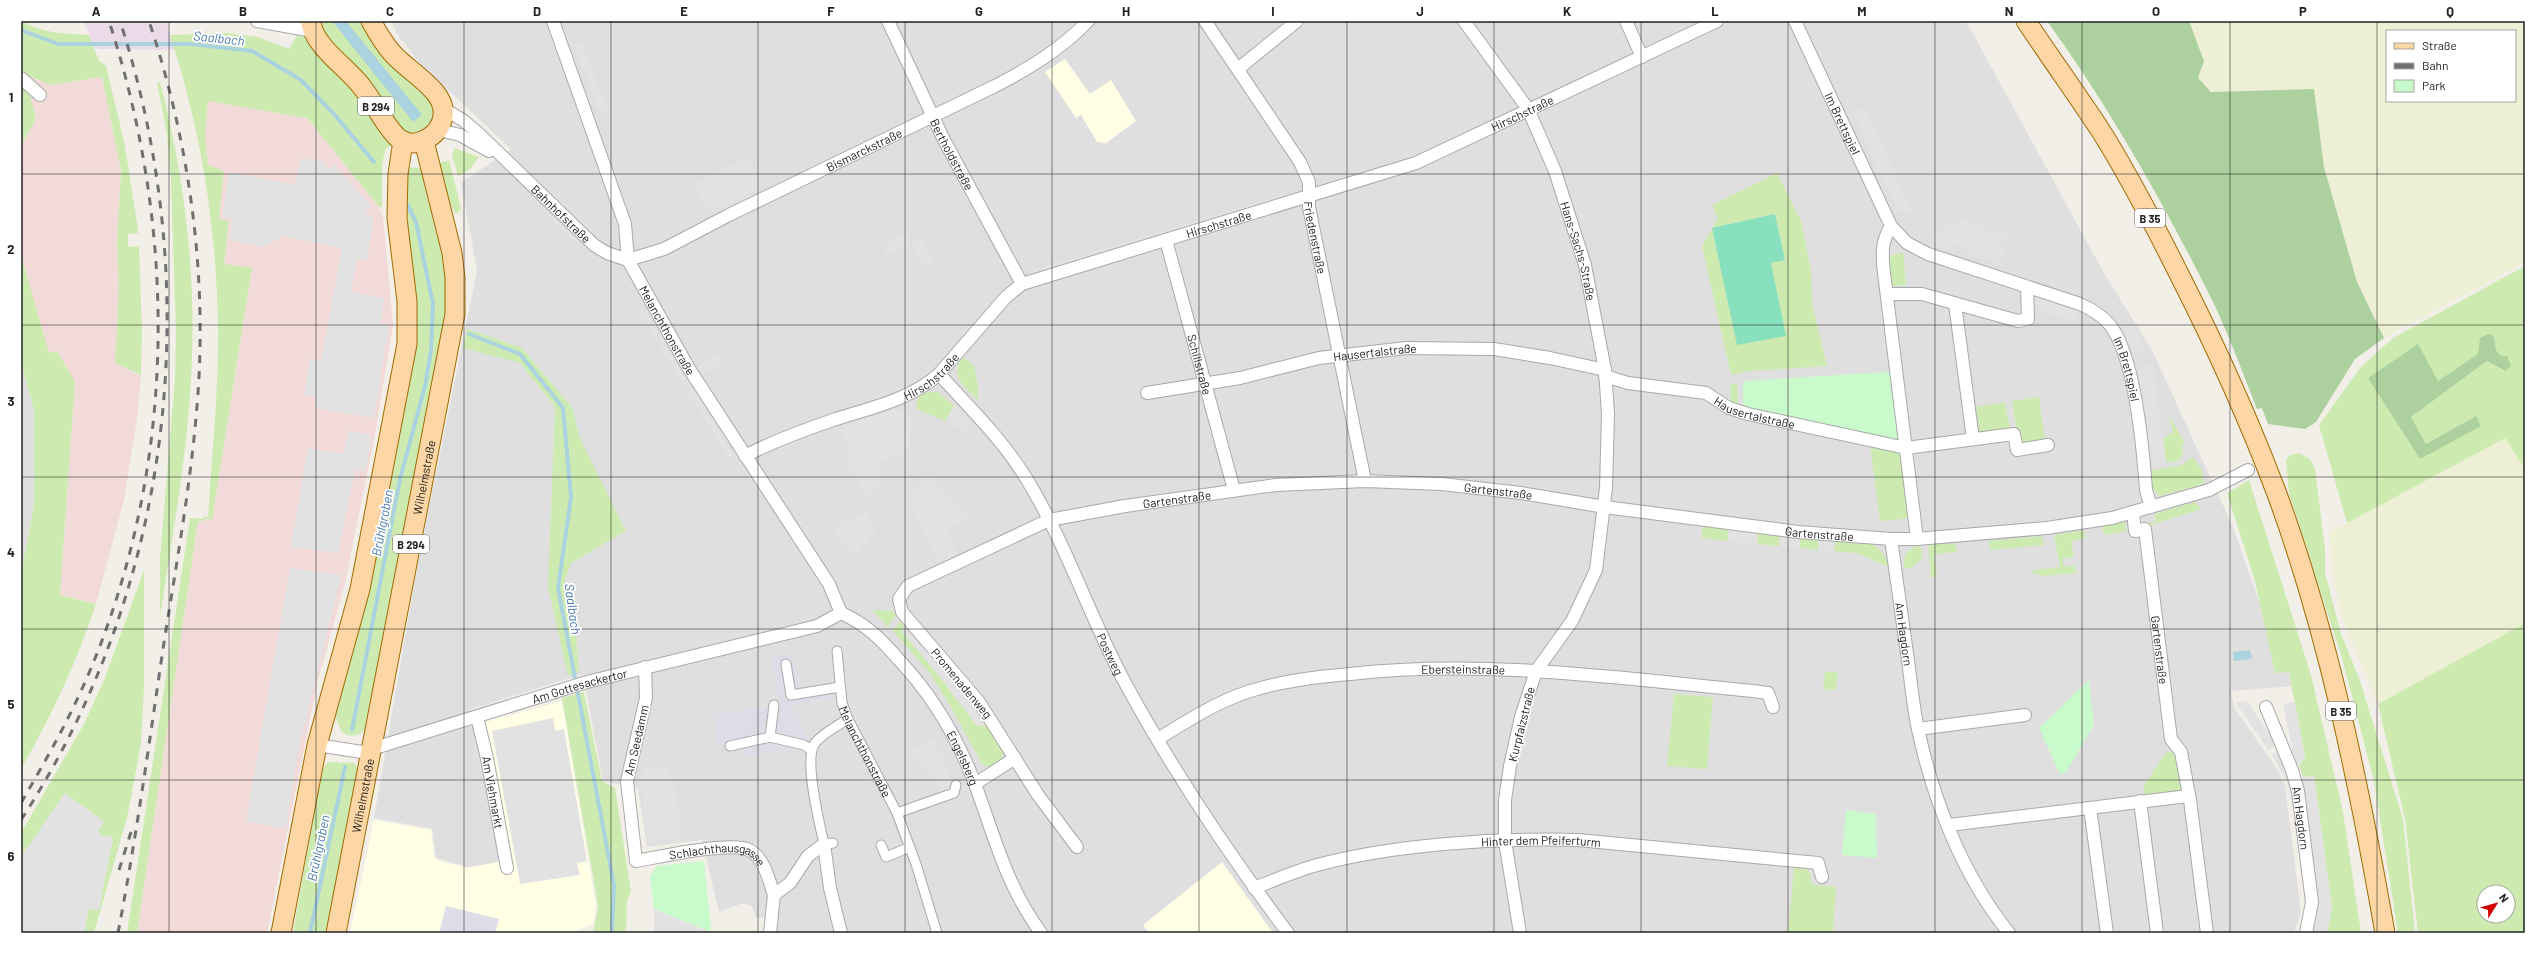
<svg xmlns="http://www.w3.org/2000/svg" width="2546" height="954" viewBox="0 0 2546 954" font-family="Barlow,sans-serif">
<rect width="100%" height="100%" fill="#f2efe9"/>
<g fill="#e0dfdf">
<polygon points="392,21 1966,21 2104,273 2153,352 2233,527 2269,630 2291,667 2295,686 2231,691 2234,707 2279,772 2285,786 2301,912 2294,933 775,933 776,915 756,918 752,906 743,903 719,912 702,840 647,847 638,788 603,781 583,674 469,710 484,764 500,862 468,867 436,858 432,829 374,818 417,568 477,270 461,183 511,149 422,66 397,34"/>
<polygon points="21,362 34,410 34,504 21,575"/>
</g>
<g fill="#f2dad9">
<polygon points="25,74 50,85 102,77 121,170 117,243 119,286 133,373 141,375 137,418 124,500 96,604 60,595 75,382 49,354 21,255 21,146 36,119"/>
<polygon points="208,100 307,118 379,207 383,217 393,325 375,435 345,583 317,684 267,933 137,933 198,520 212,519 252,269 224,264 229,221 219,219 224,171 208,165 205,135"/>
</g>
<polygon fill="#ebdbe8" points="84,21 166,21 175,50 95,49"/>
<g fill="#ffffe5">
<polygon points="1065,59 1090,94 1111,80 1136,121 1106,143 1097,142 1081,115 1076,118 1045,72"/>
<polygon points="562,701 596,906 593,924 578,930 577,933 350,933 374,820 431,830 434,858 443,862 468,868 512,859 486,722"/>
<polygon points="1222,862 1273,933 1149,933 1143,925"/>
</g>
<g fill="#eef0d5" fill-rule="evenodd">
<path d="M2189,21H2525V262L2384,338L2357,282L2324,167L2314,89L2211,92L2198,78L2204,61ZM2387,31H2515V101H2387Z"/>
<polygon points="2505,437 2525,469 2525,623 2378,704 2343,620 2333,576 2329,532"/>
</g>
<g fill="#cdebb0" fill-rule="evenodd">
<path d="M21,21C43,33 65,34 89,35L99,61L106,66L124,141L138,229V233L128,234V247L139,246L142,330L141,375L115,363L119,286L117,243L121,170L102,77L50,85L25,74L36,119L21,146Z"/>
<path d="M322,21H363C380,43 395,68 415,87C422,94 432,101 433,112C434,125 422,131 411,133L401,128L330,41L323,30Z"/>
<path d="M227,33L258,37L289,49L297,35L304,37L343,74L392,144L385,150L382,166V207H379L307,118L208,101L205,135L208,165L224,171L219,219L229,221L224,264L252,268L212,520L205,518L204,521H198L137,933H127L190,518L203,519V516L208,517C212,453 219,388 218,324C216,225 201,129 170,35Z"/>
<path d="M157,82H160C185,177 197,279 191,378C187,458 172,538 160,617V558L175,378L176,332L171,181L167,135Z"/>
<polygon points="455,148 479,157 469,170 458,176 452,155"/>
<polygon points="449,160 461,209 456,214 442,190 434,165"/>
<path d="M406,167L422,168L433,201L451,291L366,729C359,736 350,738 342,732L335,716L367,598L399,420L406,229Z"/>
<polygon points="1777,173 1801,221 1811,270 1812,303 1827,366 1750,371 1731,375 1702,246 1712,229 1722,274 1785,260 1775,214 1712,228 1718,219 1712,205"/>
<polygon points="1903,252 1906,285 1890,286 1887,257"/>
<path d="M21,255L49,353L57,351L75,382L60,595L96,604C77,662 51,717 21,769V575L34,504V410L21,362Z"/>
<path d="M2525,266V469L2505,438L2347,523L2319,425L2361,367L2393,338ZM2494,336L2496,350L2500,355L2507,356L2510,366L2504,371L2487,361L2411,417L2426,444L2476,416L2420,459L2368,377L2438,381L2478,354Z"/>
<polygon points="467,329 522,348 573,409 579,436 626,531 571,563 563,586 566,604 575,624 579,672 568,676 548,587 555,407 520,363 463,348"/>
<path d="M962,357L974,365L978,385V400C964,386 950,378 962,357Z"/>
<polygon points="1737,383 1738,406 1731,404 1730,385"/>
<polygon points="928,392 938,392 954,406 945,421 916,409 918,397"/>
<polygon points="2039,397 2045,442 2019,446 2012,401"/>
<polygon points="2005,402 2010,430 1980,434 1976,407"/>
<polygon points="2169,416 2185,443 2182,446 2183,456 2175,462 2166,462 2163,439 2173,432"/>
<polygon points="1870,445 1901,451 1911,518 1880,521"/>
<polygon points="2299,453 2310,459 2315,469 2325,549 2325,573 2341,634 2359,678 2403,819 2415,933 2398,933 2374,781 2342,658 2289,493 2286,460 2290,455"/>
<polygon points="2193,457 2202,470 2204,484 2159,496 2152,489 2149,474 2153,470 2182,465"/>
<polygon points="2249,480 2311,675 2343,812 2361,933 2327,933 2332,908 2314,776 2303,777 2299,765 2305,757 2289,672 2275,673 2255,581 2227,493"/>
<polygon points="2195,502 2201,509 2148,526 2147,524 2156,521 2154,514"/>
<polygon points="2125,522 2127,531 2104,535 2102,526"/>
<polygon points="1702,525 1728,529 1728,541 1702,538"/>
<polygon points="2084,530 2085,538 2071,541 2074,557 2062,559 2064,567 2075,565 2076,573 2042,576 2029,571 2060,567 2054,535"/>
<polygon points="1758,533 1780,535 1779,546 1757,544"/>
<polygon points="2042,536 2044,545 1990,550 1989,541"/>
<polygon points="1800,538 1819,539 1818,550 1800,548"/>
<path d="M1835,540C1860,542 1882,538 1889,567L1857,553L1834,551Z"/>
<polygon points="1955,543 1957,552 1934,554 1937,577 1931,577 1928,545"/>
<polygon points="1921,546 1922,558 1911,568 1904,568 1905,554 1912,548"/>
<polygon points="144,570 144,687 141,743 128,814 94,933 84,933 89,908 99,910 113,838 103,836 97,831 104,822 65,793 21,857 21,833 84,724 104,680"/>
<polygon points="872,610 892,611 896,615 888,627"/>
<polygon points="900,621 904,626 903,632 936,672 991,727 1003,751 1002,759 996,764 989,767 982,764 951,707 929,672 893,631"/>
<path d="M2525,623V933H2418L2405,819L2378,704ZM2484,892H2508V916H2484Z"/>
<polygon points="1825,672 1838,672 1836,690 1823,689"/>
<path d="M584,692L602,781L615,788L631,892C623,904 629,919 625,933H593L598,906L562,698Z"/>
<polygon points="1674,694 1713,697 1707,769 1667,766"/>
<polygon points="2172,751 2178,755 2182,788 2179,793 2149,797 2143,793 2144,786 2165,753"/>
<polygon points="329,762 355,763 357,769 327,933 293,933 322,769"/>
<polygon points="1794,867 1807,869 1811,875 1811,884 1836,887 1833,933 1788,933"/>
</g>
<g fill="#add19e">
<path d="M2047,21H2189L2204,61L2198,78L2211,92L2314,89L2324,167L2357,282L2384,338L2355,359L2316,422L2305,429L2268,424L2262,408L2257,409C2244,376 2231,341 2216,308C2167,209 2112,111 2047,21Z"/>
<polygon points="2488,334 2494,336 2496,350 2500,355 2507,356 2511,366 2505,371 2487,361 2411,417 2426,444 2476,416 2481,426 2420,459 2368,378 2418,344 2438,381 2478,354 2480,338"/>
</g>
<g fill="#c8facc">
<polygon points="1886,372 1892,375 1899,439 1891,441 1743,409 1743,381"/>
<polygon points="2089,680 2094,725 2066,772 2062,774 2059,772 2039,728"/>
<polygon points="1846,810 1876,814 1877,858 1842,855"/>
<polygon points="704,861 711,927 710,932 654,909 650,877 657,866"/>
</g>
<polygon fill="#88e0be" points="1775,214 1785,260 1771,263 1786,336 1737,345 1712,228"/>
<g fill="#e2e2e2">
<polygon points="574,43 581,44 608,108 599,112"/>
<polygon points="1850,106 1867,112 1913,214 1897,210"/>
<polygon points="749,157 763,186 709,214 694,184"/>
<polygon points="301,158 326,162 325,169 328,170 334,164 371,206 364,213 374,217 367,260 357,258 351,292 384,298 381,323 389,324 374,418 314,408 316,397 304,395 310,359 321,361 342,248 283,236 263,247 230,240 232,219 222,217 229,172 295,185"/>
<polygon points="552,193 595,232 592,235 549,196"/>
<polygon points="1283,195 1285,199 1033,275 1031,270"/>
<polygon points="542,204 584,243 581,246 539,208"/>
<polygon points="1968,217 1972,226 1982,221 1989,233 1998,229 2001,234 2005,232 2007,237 2000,241 2006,252 2001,258 2002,261 1997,264 1995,261 1991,262 1988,257 1984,259 1982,255 1978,257 1976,254 1971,256 1969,252 1965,254 1959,243 1943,252 1939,248 1931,234"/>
<polygon points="906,233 911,242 920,237 935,265 926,270 911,242 887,255 882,246"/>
<polygon points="2037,296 2078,310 2075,322 2036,310"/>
<polygon points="645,313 735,458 731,461 641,315"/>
<polygon points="2132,320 2145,349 2133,353 2121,324"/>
<polygon points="719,353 724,361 703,374 698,367"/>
<polygon points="2153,365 2166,462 2152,464 2138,366"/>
<polygon points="954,406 972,424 967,432 945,421"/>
<polygon points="894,409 914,416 910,446 898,452 899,455 876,463 883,479 867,500 845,459 851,457 841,427"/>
<polygon points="348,431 371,435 366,471 355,469 338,553 291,547 308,448 344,454"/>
<polygon points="926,476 936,482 934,485 947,497 951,496 954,499 970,519 946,530 957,554 938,563 909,499"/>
<polygon points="865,512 876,531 852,557 833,527"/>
<polygon points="1728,529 1758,533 1757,544 1728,541"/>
<polygon points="1780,535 1800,538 1800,548 1779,546"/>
<polygon points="1819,539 1835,540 1834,551 1818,550"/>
<polygon points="290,568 341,575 297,757 286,829 246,821"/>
<polygon points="905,621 955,679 991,727 976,725 936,672 902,632"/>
<polygon points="2247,701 2276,744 2268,750 2236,703"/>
<polygon points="2295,702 2305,757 2296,766 2283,704"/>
<polygon points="553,718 555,731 564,729 587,861 577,863 580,875 520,884 492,731"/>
<polygon points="931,738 942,755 953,789 942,793 939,784 910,753"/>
<polygon points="1161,750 1280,931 1277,933 1220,854 1157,752"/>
<polygon points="2276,752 2288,772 2297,805 2292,806 2287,782 2272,755"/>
<polygon points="646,762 658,772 664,766 672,776 683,837 648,843 640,779"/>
<polygon points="2314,776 2332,908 2327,933 2312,933 2317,916 2301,778"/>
<polygon points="65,793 104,822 98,831 103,836 113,837 99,910 89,908 84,933 21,933 21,857"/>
<polygon points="654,909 710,932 710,933 654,933"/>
</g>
<g fill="#dddde8">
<polygon points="793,654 797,687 834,683 836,697 792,704 794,717 798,717 800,726 808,741 799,748 745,756 744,744 718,748 713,714 779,705 772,656"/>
<polygon points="446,906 499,919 495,933 439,933"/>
</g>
<g fill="#aad3df">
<polygon points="332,21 346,21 422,115 413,122"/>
<polygon points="2250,650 2252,659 2234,661 2233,652"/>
</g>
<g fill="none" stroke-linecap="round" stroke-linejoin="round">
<g stroke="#aad3df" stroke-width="4">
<polyline points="21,30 58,44 191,44 252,51 301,80 334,114 374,162"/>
<polyline points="469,334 520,354 563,408 571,497 558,588 614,885 612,933"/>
<polyline points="352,730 400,479 425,386 431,350 433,304 416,222 407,204"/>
<polyline points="310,933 345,767"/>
</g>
<defs>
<g id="pedestrian">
<path id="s1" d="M837,651L842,703L848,719L897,813L916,864L937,933"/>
<polyline points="786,664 791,695 840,687"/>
<polyline points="770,737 774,705"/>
<polyline points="730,746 770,737 804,745 811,750"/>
<polyline points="897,813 954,793 956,785"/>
<path d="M833,843L824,844C820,825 803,759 815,743C823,733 837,726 848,719"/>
<polyline points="881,845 886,857 910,847"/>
</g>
<g id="minor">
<polyline points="257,21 313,31"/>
<path id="s2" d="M553,21L625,224L628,260L688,367L829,584L841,613"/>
<path id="s3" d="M888,21L943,138L1022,284"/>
<path id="s4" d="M1205,21L1300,162L1309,182V207L1365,481"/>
<path id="s5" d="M1464,21L1528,109L1555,171L1585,265L1605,370L1608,414L1606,488L1596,570L1572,621L1536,671L1521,717L1510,766L1505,800V841L1520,933"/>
<polyline points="1626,21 1642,57"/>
<path id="s6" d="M1795,21L1891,226L1907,243L1928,254L2080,304C2091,309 2102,315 2110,325C2135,357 2143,448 2146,490L2151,507"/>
<polyline points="1238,69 1297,21"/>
<polyline points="21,78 40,95"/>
<path id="s7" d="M443,108L464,121L477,132L594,245L607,253L628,260"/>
<polyline points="439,130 460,135 489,151"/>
<path d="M1891,226C1881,242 1882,255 1884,273L1917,539"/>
<path id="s8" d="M1166,240L1234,490"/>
<path id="s9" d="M628,260L664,249L729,215L995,86C1030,68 1061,49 1088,21"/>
<polyline points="1887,294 1922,294 2018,321 2028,319 2027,287"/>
<polyline points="1955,304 1973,439"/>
<path id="s10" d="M939,374C970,408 1002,439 1026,478C1065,541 1088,613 1123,679C1171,768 1227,852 1288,933"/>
<path id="s11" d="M1605,376L1628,383L1706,393L1729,408L1748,414L1906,448L2014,434L2017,450L2048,445"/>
<path id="s12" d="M1147,393L1240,378L1319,358L1406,348L1494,349L1550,358L1605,370"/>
<path id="s13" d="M745,456C773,441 804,430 833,420C870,408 910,400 939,374L1006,297L1022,284L1416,163L1717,21"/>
<path id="s14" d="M2133,512L2135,531L2145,529L2171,739L2181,752L2190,800L2207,933"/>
<path id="s15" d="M1891,539C1897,580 1902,620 1908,660C1911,683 1913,706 1918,729C1933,800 1963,876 2009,933"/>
<path id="s16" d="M841,613C866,624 882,640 899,660C932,695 958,739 975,784C995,838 1006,885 1041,933"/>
<path id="s17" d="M645,667L646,698L627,781L636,861C660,857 730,841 749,850C765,858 769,881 774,895"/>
<path id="s18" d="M2266,707L2292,770L2298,791L2312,902L2306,933"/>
<path id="s19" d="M477,717L487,758L507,868"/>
<polyline points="1918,729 2025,715"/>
<path id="s20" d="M1158,739C1187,721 1215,703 1247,692C1281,681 1315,677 1350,674C1484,659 1619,678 1753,691L1768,693L1773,707"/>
<path id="s21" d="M317,745L362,752L587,682L817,626L841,613"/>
<polyline points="975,784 1015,758"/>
<polyline points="2140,801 2157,933"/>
<polyline points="2090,808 2107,933"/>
<polyline points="1949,825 2188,796"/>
<path id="s22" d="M1077,847L1038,795L979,702L902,612L899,599L908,586L1049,520L1125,506L1276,485L1365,481L1442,484L1521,493L1605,507L1798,532L1891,539H1917L2047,528L2112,518L2209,490L2248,470"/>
<path id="s23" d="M1254,888C1275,880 1295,871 1317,865C1396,844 1496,838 1578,840L1818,863L1822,877"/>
<polyline points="770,933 774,895 790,883 808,856 824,844 830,888 841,933"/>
</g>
<g id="primary">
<path d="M311,21C312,45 348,68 362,87C374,102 383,123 397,137C403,143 413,145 422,141C441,134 450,113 437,95C427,81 406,68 393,54C384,44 377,32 371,21"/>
<path d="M2026,21C2050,57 2075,92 2099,128C2129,175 2155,226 2180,276C2216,347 2249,420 2277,494C2329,636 2359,785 2385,933"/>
<polyline points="281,933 317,745 360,589 407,344 407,301 397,218 398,174 403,141"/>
<path id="s24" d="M336,933L455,314V278L452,253L424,141"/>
</g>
</defs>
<use href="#pedestrian" stroke="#a9a9a9" stroke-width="11"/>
<use href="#minor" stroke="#a9a9a9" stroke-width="14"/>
<use href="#primary" stroke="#a06b00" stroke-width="21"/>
<use href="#pedestrian" stroke="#fff" stroke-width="9"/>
<use href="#minor" stroke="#fff" stroke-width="12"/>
<use href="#primary" stroke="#fcd6a4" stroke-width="19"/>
<g stroke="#707070" stroke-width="3" stroke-dasharray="8 8" stroke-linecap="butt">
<path d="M21,803C46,760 70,718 89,673C177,465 178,234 109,21"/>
<path d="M21,820C175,584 206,287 120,21"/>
<polyline points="119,870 131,832"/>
<path d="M118,933C136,839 149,744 163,649C177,559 194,468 199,377C205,257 187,135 149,21"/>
</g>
</g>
<path fill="none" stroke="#222" stroke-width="1" stroke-opacity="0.55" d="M169,21V933M316,21V933M464,21V933M611,21V933M758,21V933M905,21V933M1052,21V933M1199,21V933M1347,21V933M1494,21V933M1641,21V933M1788,21V933M1935,21V933M2082,21V933M2230,21V933M2377,21V933M21,174H2525M21,325H2525M21,477H2525M21,629H2525M21,780H2525"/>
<g text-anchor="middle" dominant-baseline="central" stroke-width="3.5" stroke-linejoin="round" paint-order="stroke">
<g fill="#fff" stroke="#646464" stroke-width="1">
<rect x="358" y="97" width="36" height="18" rx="3"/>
<rect x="2135" y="209" width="30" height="18" rx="3"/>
<rect x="393" y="535" width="36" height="18" rx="3"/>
<rect x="2326" y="702" width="30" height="18" rx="3"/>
</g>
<g font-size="11" font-weight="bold" fill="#222">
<text x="376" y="106">B 294</text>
<text x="2150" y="218">B 35</text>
<text x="411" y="544">B 294</text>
<text x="2341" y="711">B 35</text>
</g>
<g font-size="12" fill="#222" stroke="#fff">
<text stroke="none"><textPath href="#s13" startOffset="864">Hirschstraße</textPath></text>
<text stroke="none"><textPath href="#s6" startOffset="113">Im Brettspiel</textPath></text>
<text stroke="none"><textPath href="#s9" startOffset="261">Bismarckstraße</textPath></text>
<text stroke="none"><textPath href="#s3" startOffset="148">Bertholdstraße</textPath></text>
<text stroke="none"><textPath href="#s7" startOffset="159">Bahnhofstraße</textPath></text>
<text stroke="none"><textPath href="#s13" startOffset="540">Hirschstraße</textPath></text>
<text stroke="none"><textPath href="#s4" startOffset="248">Friedenstraße</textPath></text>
<text stroke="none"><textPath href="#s5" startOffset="260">Hans-Sachs-Straße</textPath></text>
<text stroke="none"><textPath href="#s2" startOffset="332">Melanchthonstraße</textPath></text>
<text stroke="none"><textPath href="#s12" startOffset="232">Hausertalstraße</textPath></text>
<text stroke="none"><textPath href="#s8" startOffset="129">Schillstraße</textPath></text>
<text stroke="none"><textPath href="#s6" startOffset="518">Im Brettspiel</textPath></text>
<text stroke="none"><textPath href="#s13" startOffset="204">Hirschstraße</textPath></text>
<text stroke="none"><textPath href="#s11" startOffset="156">Hausertalstraße</textPath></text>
<text stroke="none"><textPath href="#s24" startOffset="464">Wilhelmstraße</textPath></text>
<text stroke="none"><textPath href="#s22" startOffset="931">Gartenstraße</textPath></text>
<text stroke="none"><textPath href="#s22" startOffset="608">Gartenstraße</textPath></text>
<text stroke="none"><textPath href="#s22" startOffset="1255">Gartenstraße</textPath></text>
<text stroke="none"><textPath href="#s15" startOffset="96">Am Hagdorn</textPath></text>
<text stroke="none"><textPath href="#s14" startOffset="151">Gartenstraße</textPath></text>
<text stroke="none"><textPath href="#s10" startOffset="331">Postweg</textPath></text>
<text stroke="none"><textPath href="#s20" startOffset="319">Ebersteinstraße</textPath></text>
<text transform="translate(962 683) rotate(50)">Promenadenweg</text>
<text stroke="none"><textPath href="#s21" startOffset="273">Am Gottesackertor</textPath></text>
<text transform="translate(1521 724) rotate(-76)">Kurpfalzstraße</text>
<text transform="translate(636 740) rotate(-77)">Am Seedamm</text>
<text stroke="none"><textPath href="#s1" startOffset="106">Melanchthonstraße</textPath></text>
<text stroke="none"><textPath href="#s16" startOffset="193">Engelsberg</textPath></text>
<text stroke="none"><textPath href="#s19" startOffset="77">Am Viehmarkt</textPath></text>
<text stroke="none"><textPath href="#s24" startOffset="140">Wilhelmstraße</textPath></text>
<text stroke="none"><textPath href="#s18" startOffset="117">Am Hagdorn</textPath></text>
<text stroke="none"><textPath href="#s23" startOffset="293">Hinter dem Pfeiferturm</textPath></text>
<text stroke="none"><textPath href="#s17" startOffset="281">Schlachthausgasse</textPath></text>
</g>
<g font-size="13" font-style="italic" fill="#4a7aab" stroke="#fff">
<text transform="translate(219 38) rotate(6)">Saalbach</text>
<text transform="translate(382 523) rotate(-79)">Brühlgraben</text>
<text transform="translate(573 609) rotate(82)">Saalbach</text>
<text transform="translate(318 848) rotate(-78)">Brühlgraben</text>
</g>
</g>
<rect width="2546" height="954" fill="none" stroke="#ffffff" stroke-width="44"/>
<rect x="2386" y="30" width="130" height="72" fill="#ffffff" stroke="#a7a7a7"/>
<rect x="2394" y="43" width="20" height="6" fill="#fcd6a4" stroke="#a7a7a7"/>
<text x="2422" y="50" font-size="12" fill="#222222">Straße</text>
<rect x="2394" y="63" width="20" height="6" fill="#707070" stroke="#a7a7a7"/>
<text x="2422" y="70" font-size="12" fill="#222222">Bahn</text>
<rect x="2394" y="80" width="20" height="12" fill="#c8facc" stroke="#a7a7a7"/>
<text x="2422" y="90" font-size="12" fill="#222222">Park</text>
<g transform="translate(2496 904) rotate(53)"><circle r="19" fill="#ffffff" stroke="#a7a7a7"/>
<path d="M0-3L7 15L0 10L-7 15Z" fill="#d40000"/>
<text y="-6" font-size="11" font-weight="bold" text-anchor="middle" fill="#222222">N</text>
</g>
<rect x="22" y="22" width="2502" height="910" fill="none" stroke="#222" stroke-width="1.5"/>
<g font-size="13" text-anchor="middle" font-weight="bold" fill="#222">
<text x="96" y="16">A</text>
<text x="243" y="16">B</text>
<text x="390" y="16">C</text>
<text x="537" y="16">D</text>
<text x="684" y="16">E</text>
<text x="831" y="16">F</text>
<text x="979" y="16">G</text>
<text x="1126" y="16">H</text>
<text x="1273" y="16">I</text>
<text x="1420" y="16">J</text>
<text x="1567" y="16">K</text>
<text x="1715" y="16">L</text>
<text x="1862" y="16">M</text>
<text x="2009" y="16">N</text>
<text x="2156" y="16">O</text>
<text x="2303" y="16">P</text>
<text x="2450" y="16">Q</text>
<text x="11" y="102">1</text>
<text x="11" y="254">2</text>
<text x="11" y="406">3</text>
<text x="11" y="557">4</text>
<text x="11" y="709">5</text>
<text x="11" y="861">6</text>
</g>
</svg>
